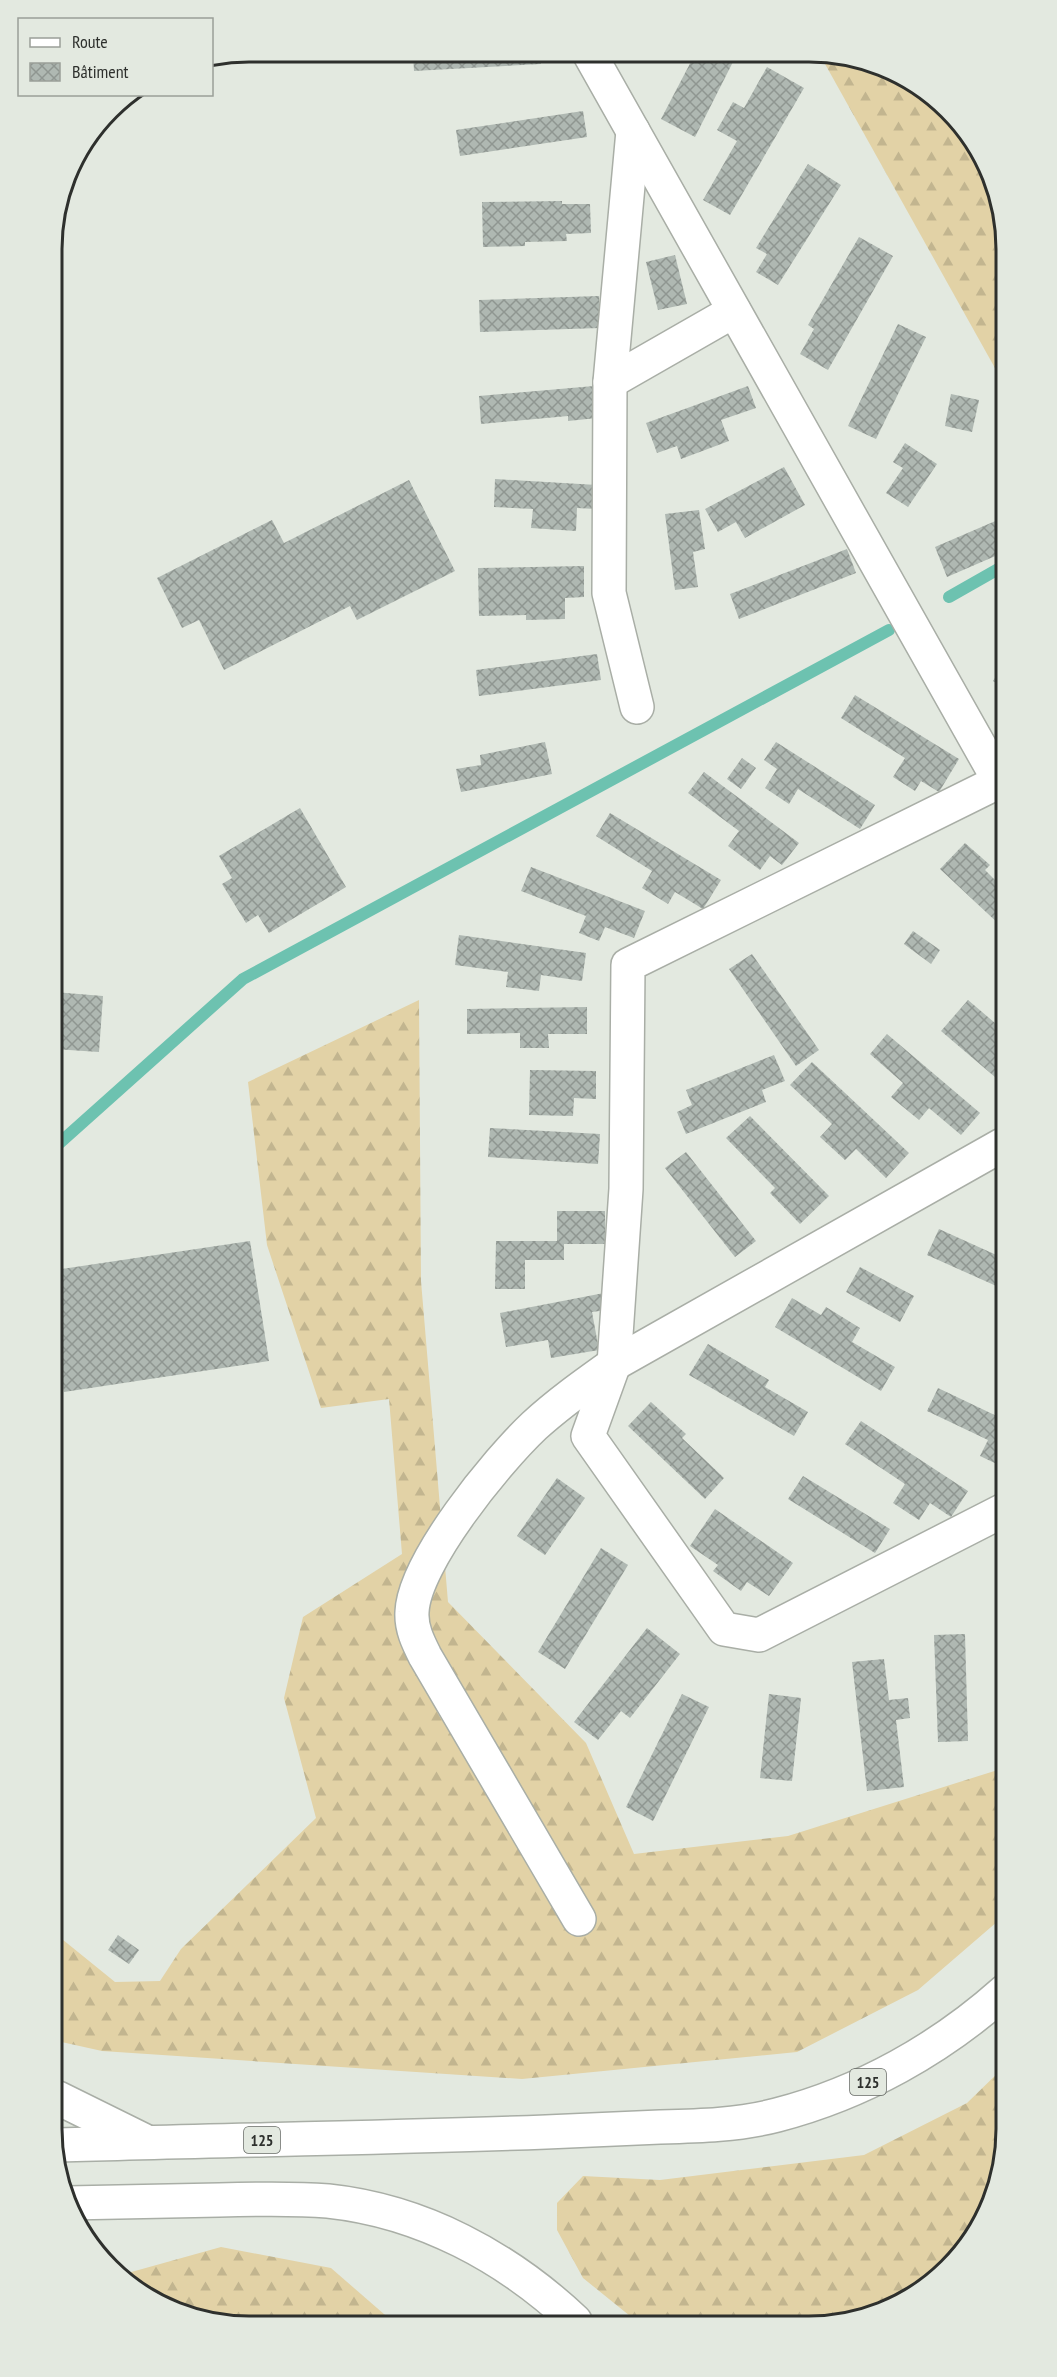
<svg xmlns="http://www.w3.org/2000/svg" width="1057" height="2377" viewBox="0 0 1057 2377" font-family="'PT Sans Narrow',sans-serif">
<defs>
<pattern id="forest-firs" width="22" height="20" patternUnits="userSpaceOnUse" patternTransform="scale(1.5)"><rect width="22" height="20" fill="#e2d2a6"/><path d="M5 1l3.5 6h-7zM16 11l3.5 6h-7z" fill="#c2b58f"/></pattern>
<pattern id="building-cross-hatch" width="8" height="8" patternUnits="userSpaceOnUse" patternTransform="scale(1.5)"><rect width="8" height="8" fill="#afb8b2"/><path d="M0 0l8 8M0 8l8-8" fill="none" stroke="#8f9691"/></pattern>
</defs>
<rect width="100%" height="100%" fill="#e3e9e0"/>
<g fill="url(#forest-firs)">
<polygon points="820,55 847,55 939,100 979,149 999,197 1000,377"/>
<polygon points="419,1000 421,1281 448,1602 586,1743 634,1854 788,1836 1004,1768 1005,1915 918,1990 797,2052 522,2079 102,2051 57,2041 57,1935 115,1982 160,1981 181,1949 316,1818 284,1698 303,1617 402,1554 389,1399 321,1408 267,1245 248,1082"/>
<polygon points="1005,2066 1006,2141 991,2204 965,2249 919,2293 860,2319 635,2320 583,2278 557,2230 557,2203 583,2176 660,2180 864,2155 967,2103"/>
<polygon points="221,2247 331,2268 392,2321 210,2322 117,2276"/>
</g>
<g fill="none" stroke-linecap="round" stroke-linejoin="round">
<g stroke="#6dc2b0" stroke-width="12">
<polyline points="949,597 1000,568"/>
<polyline points="54,1148 243,979 889,630"/>
</g>
</g>
<g fill="url(#building-cross-hatch)">
<polygon points="413,52 540,53 541,64 414,71"/>
<polygon points="629,53 644,53 639,60"/>
<polygon points="695,54 737,54 695,137 661,119"/>
<polygon points="767,67 804,88 730,215 703,200 737,141 717,130 733,102 744,108"/>
<polygon points="583,111 587,137 460,156 456,130"/>
<polygon points="808,164 841,185 778,285 756,272 767,254 756,248"/>
<polygon points="562,201 562,204 590,204 591,233 566,234 567,241 525,242 525,246 483,247 482,202"/>
<polygon points="859,237 893,256 828,370 800,354 814,329 808,325"/>
<polygon points="675,255 687,304 658,310 646,262"/>
<polygon points="599,296 600,328 480,332 479,300"/>
<polygon points="898,324 926,337 876,439 848,426"/>
<polygon points="594,386 597,418 568,421 568,416 481,424 479,396"/>
<polygon points="748,386 756,408 721,420 729,441 681,459 677,446 657,453 646,423"/>
<polygon points="951,394 979,400 972,432 945,426"/>
<polygon points="905,443 937,464 908,507 886,493 903,468 893,462"/>
<polygon points="784,467 805,505 745,538 736,522 718,532 705,509"/>
<polygon points="495,479 597,485 595,509 577,508 576,531 531,528 533,509 494,507"/>
<polygon points="409,480 455,571 357,620 350,606 224,670 199,620 182,628 157,578 272,520 284,543"/>
<polygon points="699,510 705,549 693,552 698,587 675,590 665,514"/>
<polygon points="1000,519 1000,554 947,577 935,547"/>
<polygon points="847,549 856,573 739,619 730,594"/>
<polygon points="584,566 584,597 565,598 565,619 526,620 526,615 479,616 478,568"/>
<polygon points="597,654 601,680 479,696 476,670"/>
<polygon points="1001,668 1001,686 993,681"/>
<polygon points="855,695 959,759 939,792 921,781 915,791 893,777 905,758 841,718"/>
<polygon points="545,742 552,774 461,792 456,769 481,765 480,755"/>
<polygon points="776,742 875,805 860,829 798,789 789,804 765,788 777,769 764,760"/>
<polygon points="742,758 756,768 741,789 727,779"/>
<polygon points="704,772 799,843 782,865 770,856 760,870 728,846 739,831 688,793"/>
<polygon points="300,808 346,887 269,933 258,915 246,923 222,884 232,878 219,856"/>
<polygon points="610,813 721,880 703,909 675,892 668,904 642,888 652,871 596,836"/>
<polygon points="965,843 990,865 985,870 1001,886 1002,927 940,869"/>
<polygon points="531,867 645,911 634,938 605,927 599,941 579,933 586,916 521,891"/>
<polygon points="913,931 940,950 931,964 904,944"/>
<polygon points="459,935 586,953 582,981 541,975 539,991 506,987 508,972 455,965"/>
<polygon points="752,954 819,1050 796,1066 729,969"/>
<polygon points="54,992 103,996 99,1052 54,1049"/>
<polygon points="968,1000 1002,1029 1002,1083 941,1031"/>
<polygon points="587,1007 587,1034 548,1034 549,1048 520,1048 520,1033 467,1034 467,1009"/>
<polygon points="887,1034 980,1113 961,1135 929,1108 919,1120 891,1097 903,1083 870,1054"/>
<polygon points="774,1055 785,1081 762,1090 766,1102 686,1134 677,1112 692,1105 686,1090"/>
<polygon points="812,1062 909,1153 886,1178 856,1149 845,1160 820,1137 832,1124 790,1085"/>
<polygon points="530,1070 596,1071 596,1099 574,1098 573,1116 529,1115"/>
<polygon points="750,1116 829,1196 800,1224 770,1193 775,1188 726,1138"/>
<polygon points="490,1128 600,1134 598,1164 488,1157"/>
<polygon points="686,1152 756,1241 735,1257 665,1168"/>
<polygon points="557,1211 605,1211 605,1244 564,1244 564,1260 525,1260 525,1289 495,1289 496,1241 557,1241"/>
<polygon points="939,1229 1003,1258 1003,1289 927,1255"/>
<polygon points="250,1241 269,1361 64,1392 60,1368 55,1368 55,1270"/>
<polygon points="860,1267 914,1296 900,1322 846,1292"/>
<polygon points="604,1293 607,1310 592,1312 599,1350 551,1358 548,1340 506,1347 500,1313"/>
<polygon points="792,1298 821,1315 826,1307 860,1328 852,1342 895,1367 881,1391 775,1327"/>
<polygon points="708,1344 769,1380 765,1387 808,1412 794,1436 689,1375"/>
<polygon points="938,1388 1003,1419 1003,1467 980,1456 988,1440 927,1411"/>
<polygon points="651,1402 686,1434 682,1438 724,1478 705,1499 628,1426"/>
<polygon points="861,1421 968,1491 951,1517 930,1503 919,1520 893,1503 905,1484 845,1444"/>
<polygon points="803,1476 890,1529 875,1553 788,1499"/>
<polygon points="557,1478 585,1498 545,1555 517,1536"/>
<polygon points="715,1509 793,1563 769,1596 747,1582 741,1591 713,1571 718,1565 690,1546"/>
<polygon points="601,1548 628,1565 565,1669 538,1652"/>
<polygon points="647,1628 680,1654 630,1718 621,1711 598,1740 574,1722"/>
<polygon points="965,1634 968,1741 938,1742 934,1635"/>
<polygon points="884,1659 889,1700 908,1698 910,1718 896,1720 904,1787 867,1791 852,1662"/>
<polygon points="682,1694 709,1707 653,1821 626,1807"/>
<polygon points="769,1694 801,1698 792,1781 760,1778"/>
<polygon points="118,1935 139,1950 129,1964 108,1950"/>
</g>
<g fill="none" stroke-linecap="round" stroke-linejoin="round">
<defs>
<g id="minor">
<polyline points="589,53 1001,784"/>
<polyline points="633,131 610,382 609,593 637,707"/>
<polyline points="610,382 734,311"/>
<polyline points="1000,781 628,965 626,1189 614,1364 588,1436 724,1629 759,1635 1004,1510"/>
<path d="M579,1919L425,1656C418,1642 411,1628 412,1612C414,1562 497,1461 534,1426C559,1403 586,1384 614,1364L1002,1145"/>
</g>
<g id="highway">
<polyline points="58,2098 143,2140"/>
<path d="M58,2145C221,2140 383,2138 546,2132C584,2130 622,2129 660,2127C699,2126 739,2125 777,2115C862,2093 940,2049 1005,1991"/>
<path d="M68,2203C118,2202 169,2201 219,2200C255,2199 292,2198 328,2201C422,2211 507,2257 575,2321"/>
</g>
</defs>
<use href="#minor" stroke="#a9aea6" stroke-width="36"/>
<use href="#highway" stroke="#a9aea6" stroke-width="36"/>
<use href="#minor" stroke="#fff" stroke-width="33"/>
<use href="#highway" stroke="#fff" stroke-width="33"/>
</g>
<g text-anchor="middle" dominant-baseline="central" stroke-width="6" stroke-linejoin="round" paint-order="stroke">
<g fill="#e3e9e0" stroke="#646863" stroke-width="1.5">
<rect x="850" y="2069" width="36" height="26" rx="4.5"/>
<rect x="244" y="2127" width="36" height="26" rx="4.5"/>
</g>
<g font-size="16" font-weight="bold" fill="#2e302d">
<text x="868" y="2082">125</text>
<text x="262" y="2140">125</text>
</g>
</g>
<path d="M0 0H1057V2377H0ZM249 62H809A187 187 0 0 1 996 249V2129A187 187 0 0 1 809 2316H249A187 187 0 0 1 62 2129V249A187 187 0 0 1 249 62Z" fill="#e3e9e0" fill-rule="evenodd"/>
<path fill="none" stroke="#2e302d" stroke-width="3" d="M249 62H809A187 187 0 0 1 996 249V2129A187 187 0 0 1 809 2316H249A187 187 0 0 1 62 2129V249A187 187 0 0 1 249 62Z"/>
<rect x="18" y="18" width="195" height="78" fill="#e3e9e0" stroke="#9b9f98" stroke-width="1.5"/>
<rect x="30" y="38" width="30" height="9" fill="#ffffff" stroke="#9b9f98" stroke-width="1.5"/>
<text x="72" y="48" font-size="18" fill="#2e302d">Route</text>
<rect x="30" y="63" width="30" height="18" fill="url(#building-cross-hatch)" stroke="#9b9f98" stroke-width="1.5"/>
<text x="72" y="78" font-size="18" fill="#2e302d">Bâtiment</text>
</svg>
